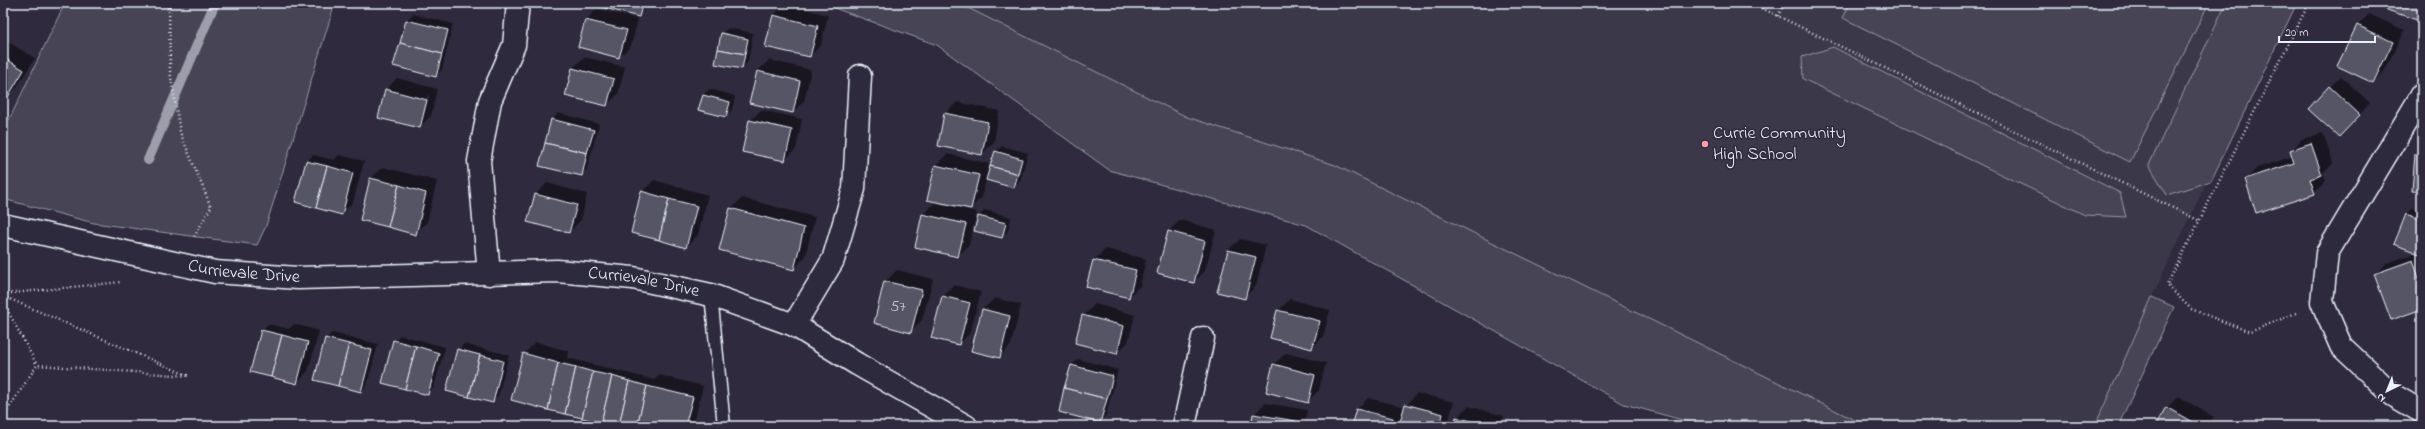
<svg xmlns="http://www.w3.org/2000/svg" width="2425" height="429" viewBox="0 0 2425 429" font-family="'Indie Flower',sans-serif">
<rect width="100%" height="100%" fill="#2f2a3d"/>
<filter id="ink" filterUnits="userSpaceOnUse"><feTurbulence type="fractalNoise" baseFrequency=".025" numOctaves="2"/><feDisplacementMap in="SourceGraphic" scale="8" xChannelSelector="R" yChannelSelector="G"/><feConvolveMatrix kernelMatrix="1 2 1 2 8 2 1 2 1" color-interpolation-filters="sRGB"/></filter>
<g filter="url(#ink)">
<polygon fill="#3b3749" points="889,3 2292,3 2152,297 2095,426 1776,426"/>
<g fill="#464455" stroke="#979aa6">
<polygon points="65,3 335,3 266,226 257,245 94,223 3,199 3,117 9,120"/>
<polygon points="820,3 958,3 1187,117 1335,165 1867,426 1704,426 1624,404 1306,225 1109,170 937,45"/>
<polygon points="1850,3 2209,3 2130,162 1843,18"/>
<polygon points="2226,3 2297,3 2211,181 2167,195 2149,165"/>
<polygon points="1833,47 2120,193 2126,217 2085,215 1803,79 1802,57"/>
<polygon points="2152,297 2174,307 2118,426 2095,426"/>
</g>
<g fill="#0007" fill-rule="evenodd">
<polygon points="599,3 650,3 639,15"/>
<polygon points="2377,3 2422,3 2422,14 2416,19"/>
<polygon points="785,4 828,15 821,45 810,56 774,15"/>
<polygon points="597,9 638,19 631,46 619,57 579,47 586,20"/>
<polygon points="413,14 453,24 442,70 435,76 407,20"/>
<polygon points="2369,14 2404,30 2385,70 2373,82 2339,65 2358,25"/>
<polygon points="728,28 753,33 748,62 742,68 722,34"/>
<polygon points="3,39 35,58 17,87 6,98 3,97"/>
<polygon points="584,57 625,67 618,94 607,105 573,68"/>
<polygon points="769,60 811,70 804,101 793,112 757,72"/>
<polygon points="2341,76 2370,103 2350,125 2330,87"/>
<path d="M397,78L437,89L431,116L419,127L386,90ZM427,95L429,96L424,115H422Z"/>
<polygon points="710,89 735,96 732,110 726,116 703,95"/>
<polygon points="957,102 999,111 994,142 982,154 945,114"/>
<polygon points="761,110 802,119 796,149 785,160 750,121"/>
<polygon points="558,113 599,124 587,169 581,175 552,120"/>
<polygon points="2323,133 2333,163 2323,173 2326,181 2314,193 2246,179 2257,168 2293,156 2291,151 2302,139"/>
<polygon points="1002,146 1028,153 1020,181 1014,187 986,179 982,197 971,208 936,165 947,154 990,164 989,174 996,152"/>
<polygon points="2422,149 2422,191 2416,154"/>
<polygon points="313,155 334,160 339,155 364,161 353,202 342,214 297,202 307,161"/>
<polygon points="383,167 437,181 427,222 415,233 361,219 371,178"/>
<polygon points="654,180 708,195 698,235 686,247 642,192"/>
<polygon points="547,183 587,194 581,220 569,232 536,194"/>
<polygon points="742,198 815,217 805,257 794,269 731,209"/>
<polygon points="935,203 977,212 969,245 958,256 923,214"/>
<polygon points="2413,208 2422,212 2422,308 2375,274 2387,263 2418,252 2395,243 2406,214"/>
<polygon points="985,210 1011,217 1008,231 1001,237 975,230 979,216"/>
<polygon points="1180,220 1216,230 1205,271 1194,282 1168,232"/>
<polygon points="1240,239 1266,245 1256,286 1244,298 1228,250"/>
<polygon points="1106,249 1146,259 1140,286 1128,297 1087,287 1094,260"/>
<polygon points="897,270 933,279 922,320 910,332 885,282"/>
<polygon points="954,285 981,292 970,333 959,344 943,297"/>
<polygon points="995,298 1021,305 1011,345 999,357 973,350 983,309"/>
<polygon points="1290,299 1330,310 1323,337 1312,348 1278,311"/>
<polygon points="1095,304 1135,315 1128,342 1117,353 1083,316"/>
<polygon points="268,324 289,329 294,324 319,331 308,371 297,383 262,330"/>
<polygon points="332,333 378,344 367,385 361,391 326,339"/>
<polygon points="400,335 445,347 434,387 428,394 394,341"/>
<polygon points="535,342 569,351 568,358 654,380 659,375 703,386 693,426 615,426 549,409 524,354"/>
<polygon points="464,344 509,355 498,396 492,402 458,350"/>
<polygon points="1286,353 1326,363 1319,390 1308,401 1267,391 1274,364"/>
<polygon points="1078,359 1118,370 1106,415 1100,421 1072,365"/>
<polygon points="1417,393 1454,402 1447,426 1352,426 1357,409 1368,398 1405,407"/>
<polygon points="2178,396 2214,417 2211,421 2220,426 2156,426 2167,408"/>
<polygon points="1265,403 1307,410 1304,426 1252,426 1254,415"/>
<polygon points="1468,406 1504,416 1501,426 1455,426 1457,418"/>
<polygon points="1522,420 1546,426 1516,426"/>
</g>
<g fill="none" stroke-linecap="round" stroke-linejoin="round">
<polyline stroke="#9c9fab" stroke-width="10" points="148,160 215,3"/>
</g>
<g fill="#575565" stroke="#e8f1f8">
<polygon points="598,3 643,3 639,17 597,6"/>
<polygon points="2376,3 2422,3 2422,4 2417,20 2375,6"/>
<polygon points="773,15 818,26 810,57 765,47"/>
<polygon points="406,20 448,30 442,54 400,43"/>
<polygon points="585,20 627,30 619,58 578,47"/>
<polygon points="2357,25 2393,42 2373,83 2337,66"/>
<polygon points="721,33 748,39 745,54 718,49"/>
<polygon points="400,43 442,54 436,77 393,66"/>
<polygon points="718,49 745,54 742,69 715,64"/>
<polygon points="3,57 24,70 6,100 3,98"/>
<polygon points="572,68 614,79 607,106 565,96"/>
<polygon points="757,71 800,81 793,113 749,103"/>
<polygon points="2329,86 2360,115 2339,137 2308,109"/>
<polygon points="385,89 427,100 420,128 378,118"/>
<polygon points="703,95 730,102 726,117 698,110"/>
<polygon points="944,113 988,122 982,155 938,146"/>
<polygon points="551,119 594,130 587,153 545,143"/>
<polygon points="749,120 792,130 785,161 742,152"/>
<polygon points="545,143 587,153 582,176 539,166"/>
<polygon points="2311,143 2322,175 2310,179 2315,194 2256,213 2245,179 2294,163 2290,150"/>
<polygon points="995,151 1022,159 1018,174 990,166"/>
<polygon points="2415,154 2422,154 2422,192 2412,191"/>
<polygon points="306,161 327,166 316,208 295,202"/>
<polygon points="935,165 979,175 971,209 927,200"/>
<polygon points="327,166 353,173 342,215 316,208"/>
<polygon points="990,166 1018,174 1014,188 986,180"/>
<polygon points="370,178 399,185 388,227 360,220"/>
<polygon points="399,185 426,193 416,235 388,227"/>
<polygon points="641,191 669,199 659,240 631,233"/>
<polygon points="535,194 577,205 569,233 527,222"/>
<polygon points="669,199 697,206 686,248 659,240"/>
<polygon points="730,208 804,228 794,270 719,250"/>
<polygon points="922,214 966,224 958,257 915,247"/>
<polygon points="2406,214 2422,220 2422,255 2394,244"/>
<polygon points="978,216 1006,223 1002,238 974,231"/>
<polygon points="1168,231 1205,241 1194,283 1157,273"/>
<polygon points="1228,250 1256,257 1245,299 1217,292"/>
<polygon points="1093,260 1136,270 1129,298 1086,287"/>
<polygon points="2413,260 2422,287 2422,309 2391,320 2374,274"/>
<polygon points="884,281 922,290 911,333 874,323"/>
<polygon points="942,296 970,303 959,345 931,338"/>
<polygon points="982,309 1010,316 1000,358 971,351"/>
<polygon points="1277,310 1320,321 1312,349 1270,338"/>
<polygon points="1082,315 1124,326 1117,354 1075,343"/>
<polygon points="261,330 282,335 271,377 250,372"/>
<polygon points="282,335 308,342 297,384 271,377"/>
<polygon points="325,338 349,344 338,386 314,380"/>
<polygon points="393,340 416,346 405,389 382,383"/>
<polygon points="349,344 372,350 361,392 338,386"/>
<polygon points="416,346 439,353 428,395 405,389"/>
<polygon points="457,349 480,355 469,397 446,391"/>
<polygon points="523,353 558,363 548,410 511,400"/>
<polygon points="480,355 503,361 493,403 469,397"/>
<polygon points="558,363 576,367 565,414 548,410"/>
<polygon points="1273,364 1315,375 1308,403 1266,392"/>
<polygon points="1071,365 1113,376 1107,399 1064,388"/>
<polygon points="576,367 593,372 582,418 565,414"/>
<polygon points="593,372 612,376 601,423 582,418"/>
<polygon points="612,376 629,381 619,426 601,423"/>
<polygon points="629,381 647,386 637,426 619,426"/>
<polygon points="647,386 693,397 685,426 637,426"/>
<polygon points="1064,388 1107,399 1100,423 1059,412"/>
<polygon points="1405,404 1443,414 1440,426 1399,426"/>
<polygon points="2166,407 2199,426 2155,426"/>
<polygon points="1356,409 1393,418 1392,426 1351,426"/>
<polygon points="1253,414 1296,421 1295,426 1251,426"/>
<polygon points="1456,417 1490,426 1454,426"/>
</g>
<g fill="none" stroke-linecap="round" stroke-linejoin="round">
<defs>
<polyline id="service" points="711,295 724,426"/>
<g id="minor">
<polyline points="2422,95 2327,253 2322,302 2341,346 2393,395 2422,412"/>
<path id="s1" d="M3,225L215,272L298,278L557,271L633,278L711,295L794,325L857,364L966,426"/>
<polyline points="489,274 479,161 490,101 514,45 518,3"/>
<polyline points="794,325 833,260 854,189 860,76"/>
<polyline points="1184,426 1203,338"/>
</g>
</defs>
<use href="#service" stroke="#e8f1f8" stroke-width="15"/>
<use href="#minor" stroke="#e8f1f8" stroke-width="25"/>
<g stroke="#e8f1f8" stroke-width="2.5" stroke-dasharray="1 3" stroke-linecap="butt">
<polyline points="161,3 168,9"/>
<polyline points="169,3 170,71 180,132 211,207 193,239"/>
<polyline points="1751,3 2200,221"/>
<polyline points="1778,16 1785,3"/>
<polyline points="3,294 121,282"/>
<polyline points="3,296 189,376 37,365 3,417"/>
<polyline points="3,302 37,365"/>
<polyline points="2296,313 2250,332 2191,309 2167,285 2309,3"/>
</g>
<use href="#service" stroke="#2f2a3d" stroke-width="12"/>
<use href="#minor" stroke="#2f2a3d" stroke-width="22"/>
</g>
</g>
<circle fill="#ff9aa2" stroke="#2f2a3d" stroke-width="1.5" cx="1705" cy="144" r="4"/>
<g text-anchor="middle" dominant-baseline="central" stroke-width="3" stroke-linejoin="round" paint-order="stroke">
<g font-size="16" fill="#c4cad3">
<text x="898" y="307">57</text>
</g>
<g font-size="18" fill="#e8f1f8" stroke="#2f2a3d" text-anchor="start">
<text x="1713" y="134">Currie Community<tspan x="1713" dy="21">High School</tspan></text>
</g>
<g font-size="18" fill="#e8f1f8" stroke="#2f2a3d">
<text stroke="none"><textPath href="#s1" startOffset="246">Currievale Drive</textPath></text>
<text stroke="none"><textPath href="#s1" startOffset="647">Currievale Drive</textPath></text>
</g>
</g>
<rect width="2425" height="429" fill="none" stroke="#2f2a3d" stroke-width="16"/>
<rect x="8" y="8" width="2409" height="413" fill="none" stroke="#e8f1f8" stroke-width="1.5" filter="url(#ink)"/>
<g transform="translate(2387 391) rotate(223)" stroke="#2f2a3d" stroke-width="3" paint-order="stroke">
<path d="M0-3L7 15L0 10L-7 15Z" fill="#e8f1f8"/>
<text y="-6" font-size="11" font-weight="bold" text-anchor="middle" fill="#e8f1f8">N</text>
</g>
<path d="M2279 36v6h96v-6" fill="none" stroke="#e8f1f8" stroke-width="2"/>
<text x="2285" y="36" font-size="12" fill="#e8f1f8" stroke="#2f2a3d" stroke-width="3" paint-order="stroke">20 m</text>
</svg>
